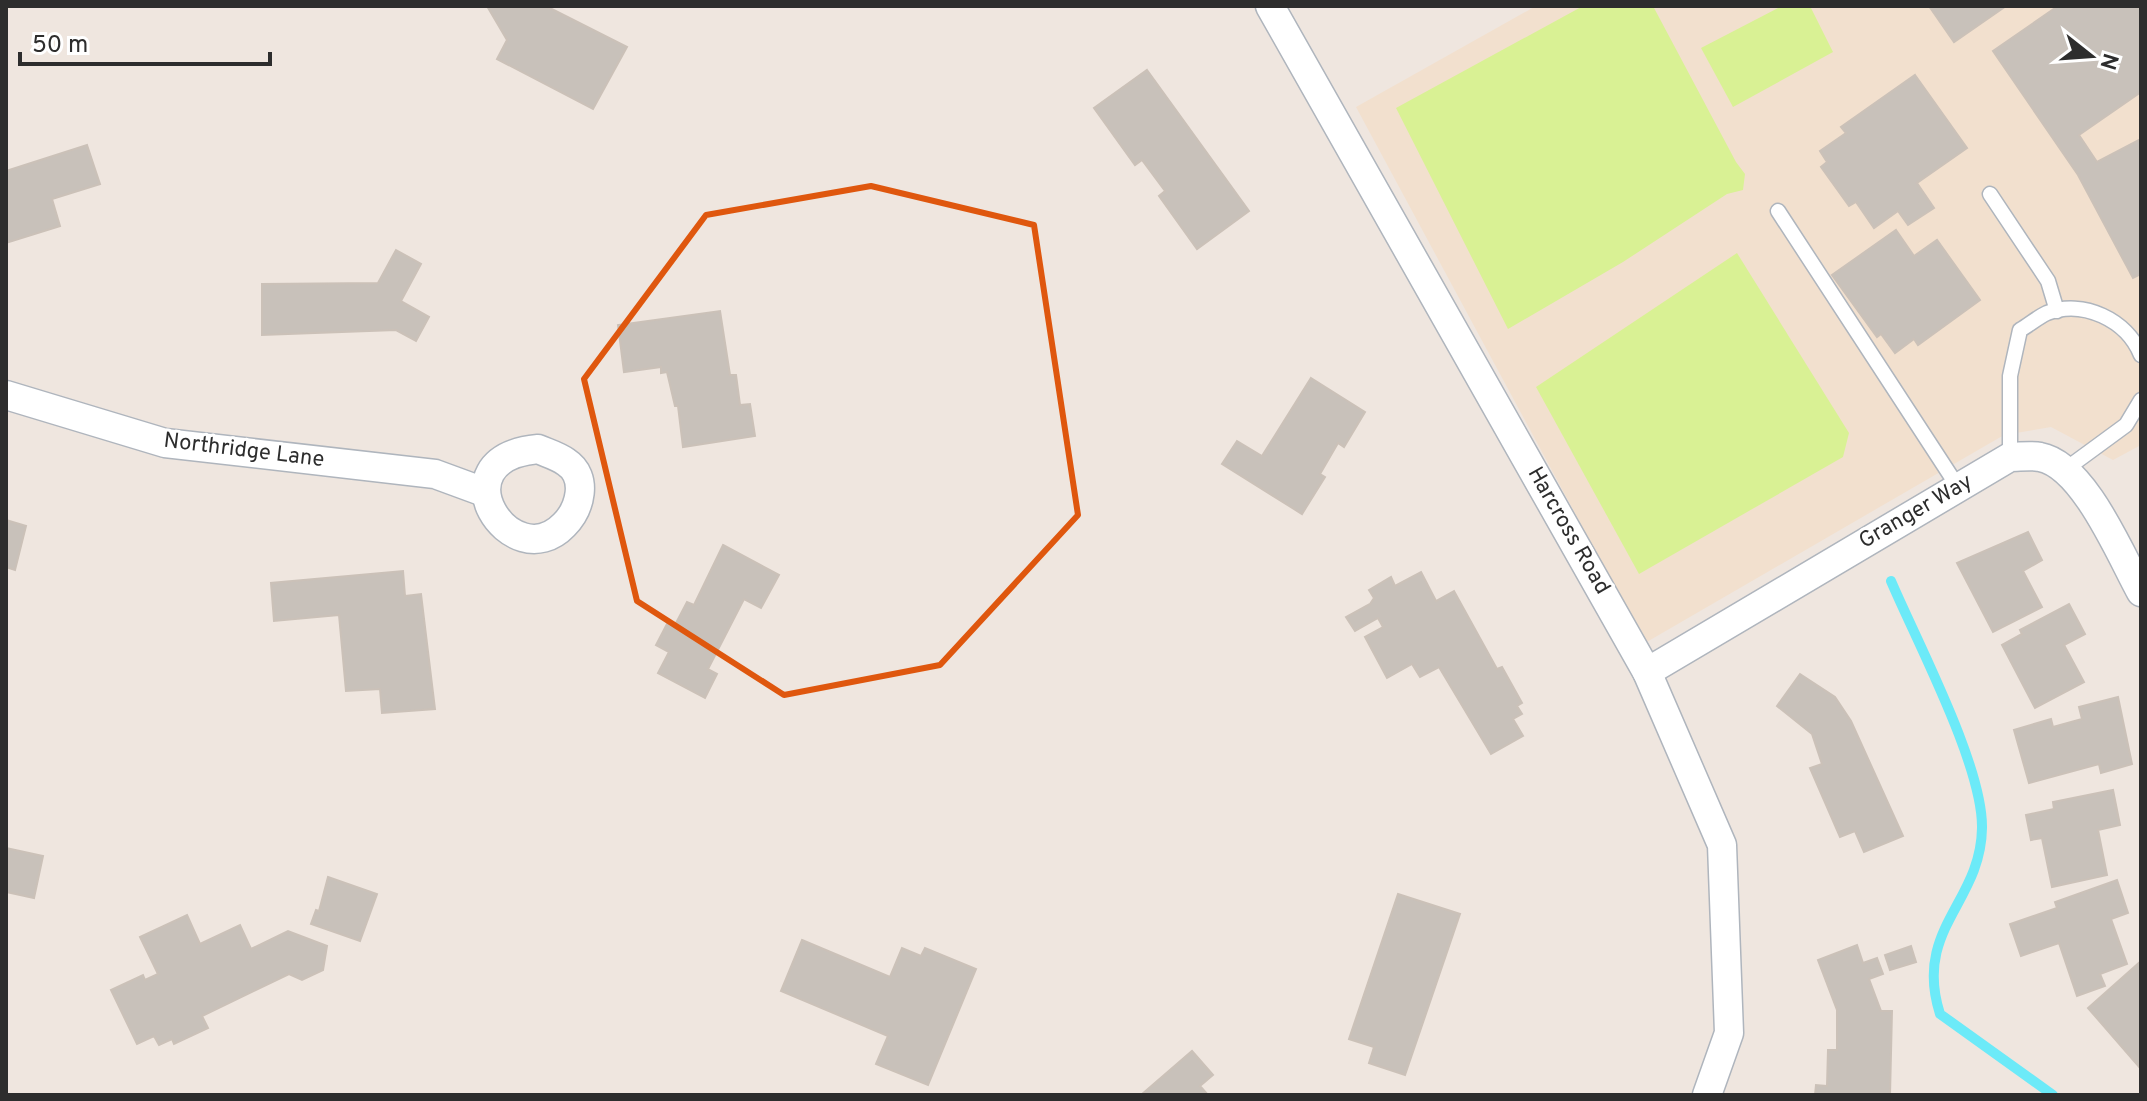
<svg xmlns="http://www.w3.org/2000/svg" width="2147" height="1101" viewBox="0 0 2147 1101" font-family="Overpass,sans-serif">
<rect width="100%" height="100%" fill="#efe6df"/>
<polygon fill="#f2e0ce" points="1536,6 2141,6 2141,445 2113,460 2051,427 2004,435 1645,643 1356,107"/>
<g fill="#d9f194">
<polygon points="1583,6 1653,6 1736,162 1745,174 1743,190 1727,194 1623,262 1508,329 1396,108"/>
<polygon points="1782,6 1810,6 1833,52 1733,107 1701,48"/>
<polygon points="1737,253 1849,433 1843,457 1639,574 1536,387"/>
</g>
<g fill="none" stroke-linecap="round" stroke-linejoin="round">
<path stroke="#6ceaf8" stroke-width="10" d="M1891,581C1917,642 1983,766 1982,828C1981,903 1913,929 1940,1014L2053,1095"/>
</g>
<g fill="#c8c1ba" stroke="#cbc1b8" stroke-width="2">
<polygon points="487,6 546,6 627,47 593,109 497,59 507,40"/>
<polygon points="1929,6 2006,6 1954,42"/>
<polygon points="2058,6 2141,6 2141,92 2079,135 2097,162 2141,139 2141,274 2133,278 2078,175 1993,51"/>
<polygon points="1147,70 1249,211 1197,249 1159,196 1165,191 1142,160 1135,165 1094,108"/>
<polygon points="1915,75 1967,148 1917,183 1934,208 1908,225 1898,211 1874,228 1856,202 1849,206 1821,167 1827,162 1820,151 1846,133 1841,127"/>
<polygon points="87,145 100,184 52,199 60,226 6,243 6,171"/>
<polygon points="1896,230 1914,256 1937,240 1980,300 1918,345 1914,339 1895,353 1881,334 1877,337 1832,275"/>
<polygon points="396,250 421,264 401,301 429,317 416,341 396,330 262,335 262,284 378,283"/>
<polygon points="720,311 730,375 736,375 740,405 750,404 755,436 683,447 678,406 675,406 667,372 661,373 661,367 624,372 618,325"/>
<polygon points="1311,378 1365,412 1344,447 1338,443 1320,474 1325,477 1302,514 1222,464 1237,441 1262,456"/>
<polygon points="6,520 26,526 15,570 6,567"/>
<polygon points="2028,532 2042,560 2023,571 2042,607 1993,632 1957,563"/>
<polygon points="723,545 779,575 761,608 744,599 708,669 717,674 705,698 658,673 669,652 656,645 668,622 675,625 687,602 694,605"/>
<polygon points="403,571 405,596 421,594 435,709 382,713 380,689 346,691 339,615 274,621 271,583"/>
<polygon points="1421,572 1436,601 1454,591 1497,669 1502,667 1522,703 1517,706 1522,714 1513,719 1523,736 1491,754 1439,667 1420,677 1412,664 1387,678 1365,637 1383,627 1378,618 1355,631 1346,617 1370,604 1374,598 1369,590 1391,577 1395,586"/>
<polygon points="2069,604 2085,634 2064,645 2084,682 2035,708 2002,645 2022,634 2020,630"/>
<polygon points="1800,674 1835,697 1851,721 1903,836 1864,852 1855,831 1840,837 1810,768 1822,764 1812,734 1777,706"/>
<polygon points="2118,697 2132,764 2101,773 2099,764 2029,783 2014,730 2051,719 2053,727 2082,719 2079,707"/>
<polygon points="2113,790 2120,825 2098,830 2107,875 2052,887 2042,838 2031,840 2026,815 2054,809 2053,802"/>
<polygon points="6,848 43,856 34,898 6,892"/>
<polygon points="328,877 377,894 360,941 311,924 316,910 319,911"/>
<polygon points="2117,880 2128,913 2111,919 2127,964 2100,974 2105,986 2077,996 2059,943 2021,956 2010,924 2057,908 2055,902"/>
<polygon points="1398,894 1460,914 1405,1075 1369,1063 1374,1047 1349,1039"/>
<polygon points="187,915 200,944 240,925 251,949 288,931 327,946 323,970 302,980 289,974 202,1016 208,1028 174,1044 172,1039 159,1045 154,1036 137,1044 111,990 143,975 145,980 158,974 140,937"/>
<polygon points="802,940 890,977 902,948 921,956 925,948 976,969 928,1085 876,1064 888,1036 781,991"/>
<polygon points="1857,945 1863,963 1877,958 1883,974 1869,979 1881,1011 1892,1011 1890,1095 1815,1095 1816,1085 1827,1086 1828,1050 1837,1050 1837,1010 1818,960"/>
<polygon points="1911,946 1916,962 1890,970 1885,955"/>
<polygon points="2141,961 2141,1069 2088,1008"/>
<polygon points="1192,1051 1213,1075 1200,1086 1208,1095 1141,1095"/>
</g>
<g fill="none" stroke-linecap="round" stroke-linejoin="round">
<defs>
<g id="lane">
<polyline points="1990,194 2048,281 2057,311"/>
<polyline points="1778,211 1958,487"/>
<path d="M2010,457V376L2020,330C2029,325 2038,317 2047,313C2083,299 2127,320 2141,355"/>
<polyline points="2066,469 2126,425 2141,400"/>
</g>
<g id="street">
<polyline points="1270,6 1647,672 1722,845 1729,1033 1707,1095"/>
<polyline points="6,395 165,443 435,474 484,492"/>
<path d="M538,449C547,453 558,456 566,462C589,477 580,509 564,525C512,579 433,459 538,449Z"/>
<path d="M1647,672L2010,457C2019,457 2031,455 2040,457C2084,465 2121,556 2141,592"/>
</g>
</defs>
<use href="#lane" stroke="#afb5bd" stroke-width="17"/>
<use href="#street" stroke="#afb5bd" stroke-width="31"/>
<use href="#lane" stroke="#fff" stroke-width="14"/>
<use href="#street" stroke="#fff" stroke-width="28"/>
</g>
<path fill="none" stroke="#df570e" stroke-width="6" stroke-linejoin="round" d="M871,186L1034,225L1078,515L940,665L784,695L637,601L584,379L706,215Z"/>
<g text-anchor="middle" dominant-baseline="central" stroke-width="6" stroke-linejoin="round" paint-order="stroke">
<g font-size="22" fill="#2d2d2d" stroke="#fff">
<text transform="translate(244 451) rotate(7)">Northridge Lane</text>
<text transform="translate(1916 512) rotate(-30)">Granger Way</text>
<text transform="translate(1568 531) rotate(60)">Harcross Road</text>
</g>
</g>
<rect width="2147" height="1101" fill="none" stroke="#2d2d2d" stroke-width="16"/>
<g transform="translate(2091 56) rotate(107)" stroke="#ffffff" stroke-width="6" paint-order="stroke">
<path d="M0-6L14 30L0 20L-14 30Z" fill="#2d2d2d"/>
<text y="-12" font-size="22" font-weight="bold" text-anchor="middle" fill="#2d2d2d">N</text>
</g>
<path d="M20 52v12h250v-12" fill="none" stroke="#2d2d2d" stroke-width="4"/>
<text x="32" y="52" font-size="24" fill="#2d2d2d" stroke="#ffffff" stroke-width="6" paint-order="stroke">50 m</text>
</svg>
